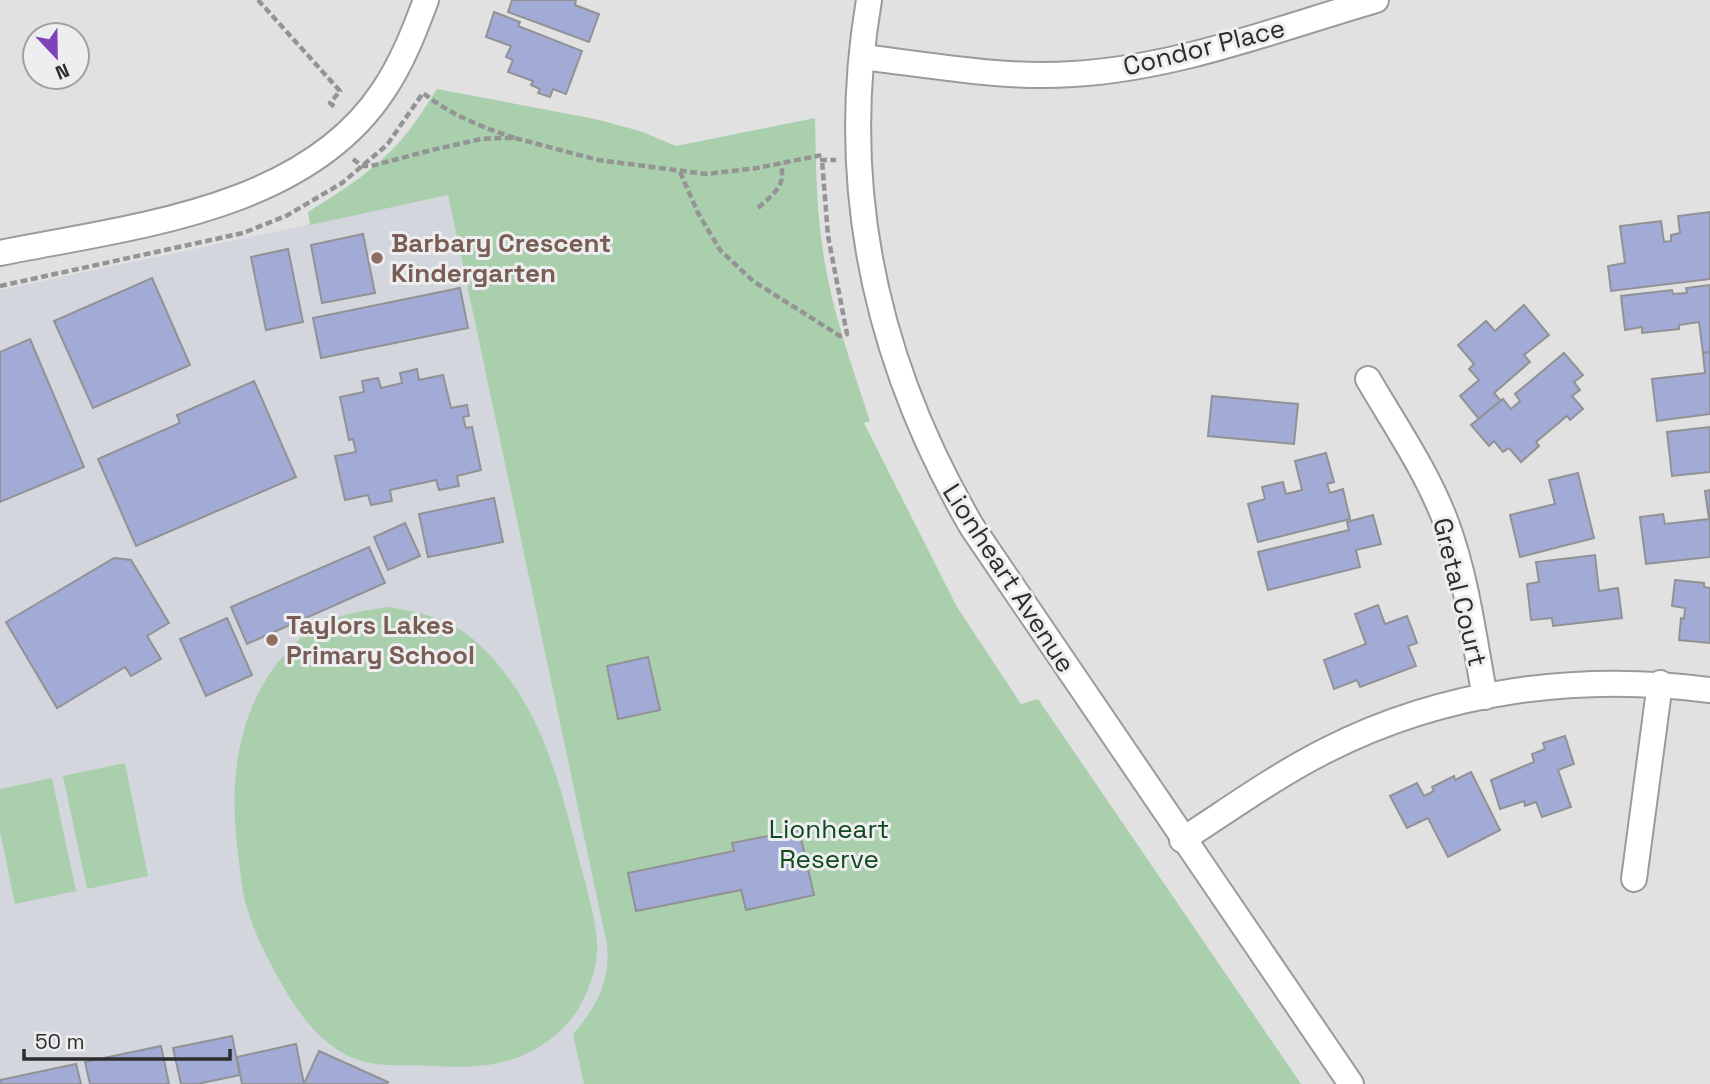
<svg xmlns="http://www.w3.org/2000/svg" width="1710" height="1084" viewBox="0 0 1710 1084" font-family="'Space Grotesk',sans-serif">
<rect width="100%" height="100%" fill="#e1e1e2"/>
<polygon fill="#d3d6dd" points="448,195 607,945 607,968 604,984 591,1012 573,1034 584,1084 0,1084 0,290"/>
<g fill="#a9cfad">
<path d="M437,89L595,119L640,131L676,146L815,118C816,162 816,207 823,251C831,308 852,366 870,421L864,423L957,607L1021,704L1038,699L1301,1084H584L573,1034C596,1007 610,983 607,945L448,195L310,225L308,212C342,191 381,166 406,134C418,120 427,104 437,89Z"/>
<path d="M388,607C419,612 448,618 473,639C541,698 560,784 581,867C587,889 599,930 597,952C595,981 580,1014 558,1033C522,1065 480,1069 434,1066C401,1064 367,1070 338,1050C315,1035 296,1010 283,986C268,961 255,935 247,908C242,893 241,877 239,862C229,792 233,719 279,661C288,650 300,637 312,629C335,615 361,611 388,607Z"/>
<polygon points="125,763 148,876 87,889 63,776"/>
<polygon points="52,778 76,891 15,904 0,831 0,789"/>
</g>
<g fill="#a1abd6" stroke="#929294" stroke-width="2">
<polygon points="512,0 576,0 575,5 599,14 589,42 508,12"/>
<polygon points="494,12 520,22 518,26 582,51 566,94 553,89 550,97 538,93 540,89 531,85 533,81 508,72 513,60 506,57 511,46 486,37"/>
<polygon points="1710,212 1710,279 1611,291 1608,266 1625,263 1620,226 1661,221 1664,242 1671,241 1671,235 1680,233 1678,216"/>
<polygon points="363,234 375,293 322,303 311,245"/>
<polygon points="288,249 303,322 266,330 251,257"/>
<polygon points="152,278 190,365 93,408 54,321"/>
<polygon points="1710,285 1710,352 1703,353 1699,322 1679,325 1679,329 1642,333 1642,327 1625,330 1621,296 1672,290 1673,294 1687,293 1686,288"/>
<polygon points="460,288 468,328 321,358 313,318"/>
<polygon points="1524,305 1549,335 1524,355 1530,362 1494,393 1501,401 1479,419 1460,396 1479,380 1469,369 1474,364 1458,345 1486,321 1495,331"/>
<polygon points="30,339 84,467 0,502 0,352"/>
<polygon points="1710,352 1710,414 1657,421 1652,379 1705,373 1703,353"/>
<polygon points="1564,353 1583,375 1574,382 1580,390 1572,396 1583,409 1570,420 1567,416 1536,442 1539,446 1521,462 1509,448 1503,452 1494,441 1489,446 1471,425 1503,399 1511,409 1520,401 1515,394"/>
<polygon points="417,369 419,380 443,375 451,408 467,405 469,416 463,417 466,428 472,427 481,470 457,476 459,486 439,490 436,480 390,490 392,501 371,505 368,495 345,500 335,456 356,452 353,439 349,440 340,397 364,392 362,381 378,378 381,388 402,383 400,373"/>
<polygon points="254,381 296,477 136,546 98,459 180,423 177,415"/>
<polygon points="1212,396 1298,404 1294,444 1208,436"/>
<polygon points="1710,427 1710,472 1672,476 1667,432"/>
<polygon points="1326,453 1334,482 1327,484 1330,493 1343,489 1350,519 1258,542 1248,504 1265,499 1262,487 1283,482 1286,494 1302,490 1295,461"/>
<polygon points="1578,473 1594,538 1520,557 1510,515 1555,504 1549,480"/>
<polygon points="1710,490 1710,557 1646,564 1640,517 1663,514 1665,524 1709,519 1705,491"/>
<polygon points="494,498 503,542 428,557 419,514"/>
<polygon points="1373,515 1381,544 1356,550 1360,567 1268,590 1258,552 1349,530 1347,522"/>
<polygon points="405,523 420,556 388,570 374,537"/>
<polygon points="369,547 385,583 247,644 231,607"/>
<polygon points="1595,555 1599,591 1618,588 1622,618 1553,626 1552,618 1531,620 1527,584 1539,582 1536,562"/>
<polygon points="114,558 131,560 169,623 147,636 161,659 131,676 125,667 57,708 6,622"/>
<polygon points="1675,580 1704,583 1704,587 1710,588 1710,643 1679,640 1681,618 1684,619 1685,608 1672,606"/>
<polygon points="1378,605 1385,624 1407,616 1417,643 1408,646 1416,666 1360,687 1357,680 1334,689 1324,660 1366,644 1355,614"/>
<polygon points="227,618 252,675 206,696 180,639"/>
<polygon points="648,657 660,710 618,719 607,666"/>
<polygon points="1565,736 1574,764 1558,770 1571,807 1542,817 1536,802 1525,806 1524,801 1500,809 1491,780 1534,762 1532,754 1545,749 1543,743"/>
<polygon points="1471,772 1500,830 1448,857 1428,818 1407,828 1390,796 1417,783 1424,796 1434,791 1432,787 1454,776 1455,780"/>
<polygon points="799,830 814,895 746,910 741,890 636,911 628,873 734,851 732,843"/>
<polygon points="232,1036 240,1075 197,1084 181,1084 173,1048"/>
<polygon points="296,1044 304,1084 242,1084 237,1057"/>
<polygon points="161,1046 169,1084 90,1084 85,1062"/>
<polygon points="319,1051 388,1082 387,1084 304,1084"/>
<polygon points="76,1064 81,1084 1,1084 0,1080"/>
</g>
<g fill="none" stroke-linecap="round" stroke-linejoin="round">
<defs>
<g id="minor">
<path d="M869,0C837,188 877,364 972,527L1351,1084"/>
<path d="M862,57C931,65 1003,79 1073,74C1177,68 1277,29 1376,0"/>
<path d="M0,253C128,227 304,211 383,91C402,63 414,32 426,0"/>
<path d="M1368,379C1396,427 1428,473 1447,525C1467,579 1474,640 1485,697"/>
<path d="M1182,840C1230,809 1277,775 1327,750C1445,690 1580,673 1710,690"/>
<polyline points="1634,879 1660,683"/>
</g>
</defs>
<use href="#minor" stroke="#9a9b9c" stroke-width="28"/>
<g stroke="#949495" stroke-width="4.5" stroke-dasharray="7 3.5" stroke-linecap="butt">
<polyline points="258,0 340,91 330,103 336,108"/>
<polyline points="353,159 362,166 371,166 432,150 481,139 499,138 515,138 598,160 706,174 757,168 822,155 822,160 836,160"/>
<polyline points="680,172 698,213 720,250 753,281 840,336 847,334 828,236 822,160"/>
<path d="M758,208C774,193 786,187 781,164"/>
<path d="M0,286L243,233L286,216L342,183L387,145L423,93C451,115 481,127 515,138"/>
</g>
<use href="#minor" stroke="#fff" stroke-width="24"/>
</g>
<g fill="#8d6e63" stroke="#eeeef0" stroke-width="2.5">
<circle cx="377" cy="258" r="7"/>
<circle cx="272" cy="640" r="7"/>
</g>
<g text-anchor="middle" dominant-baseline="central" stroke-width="6" stroke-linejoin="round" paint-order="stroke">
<g font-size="26" fill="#2d2d2e" stroke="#eeeef0">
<text transform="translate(1204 47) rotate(-14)">Condor Place</text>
<text transform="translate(1009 578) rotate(57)">Lionheart Avenue</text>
<text transform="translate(1460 592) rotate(76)">Gretal Court</text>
</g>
<g font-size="26" font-weight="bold" fill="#785e54" stroke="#eeeef0" text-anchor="start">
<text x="391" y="243">Barbary Crescent<tspan x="391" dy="30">Kindergarten</tspan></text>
<text x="286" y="625">Taylors Lakes<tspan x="286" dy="30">Primary School</tspan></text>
</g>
<g font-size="26" fill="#0f491d" stroke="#eeeef0">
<text x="829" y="829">Lionheart<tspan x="829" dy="30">Reserve</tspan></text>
</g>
</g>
<g transform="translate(56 56) rotate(158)"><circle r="33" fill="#eeeef0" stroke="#a1a1a2" stroke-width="2"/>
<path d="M0-5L12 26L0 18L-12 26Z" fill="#7d44ba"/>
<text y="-10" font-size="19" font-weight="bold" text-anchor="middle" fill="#2d2d2e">N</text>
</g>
<path d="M24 1049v10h206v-10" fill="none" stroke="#2d2d2e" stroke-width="3.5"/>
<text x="35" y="1049" font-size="21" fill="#2d2d2e" stroke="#eeeef0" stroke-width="5" paint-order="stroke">50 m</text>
</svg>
